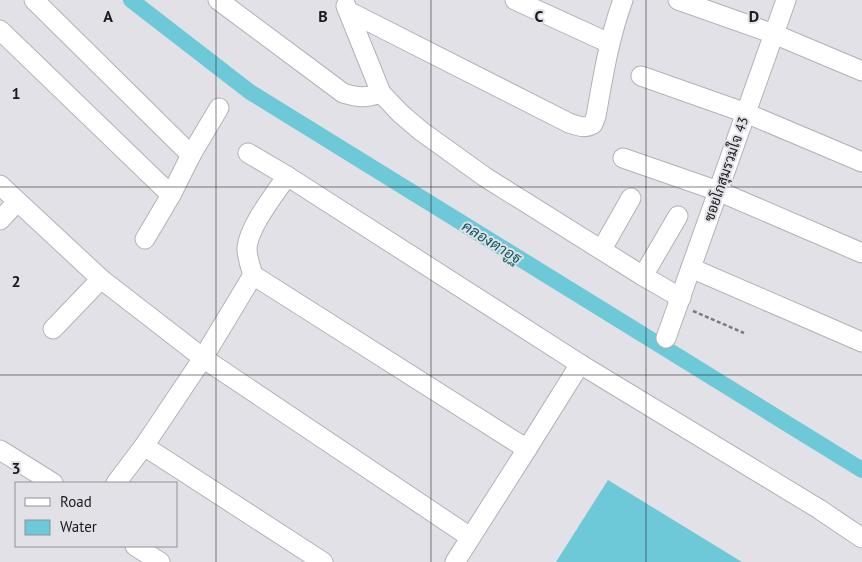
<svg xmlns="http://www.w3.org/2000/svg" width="862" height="562" viewBox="0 0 862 562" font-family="'PT Sans',Sarabun,sans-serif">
<rect width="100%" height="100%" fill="#e2e1e7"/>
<polygon fill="#6dc8d7" points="608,480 742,562 556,562"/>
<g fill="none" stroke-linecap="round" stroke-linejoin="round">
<polyline stroke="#6dc8d7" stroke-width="16" points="131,0 250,92 862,470"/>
<defs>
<g id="minor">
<polyline points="34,0 191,155"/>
<path d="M218,0L343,93C359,98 366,98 381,93"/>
<polyline points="515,0 609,43"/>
<polyline points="678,0 774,34 862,71"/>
<path d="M346,6L348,11L569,123C578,126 585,129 593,124L596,116C603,77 609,38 623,0"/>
<polyline points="348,11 381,93 400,113 421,131 485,177 643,276 681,298"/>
<polyline points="0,30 171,195"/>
<polyline points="641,76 746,113 862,162"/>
<polyline points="248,153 287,176 580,364 819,509 862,538"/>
<polyline points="623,158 718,191 862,253"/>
<path d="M287,176C275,194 249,226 247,248C247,257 250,266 253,275L527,449"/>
<polyline points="0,185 101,279 203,358 470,537"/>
<polyline points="0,220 17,202"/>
<polyline points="145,239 171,195 191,155 219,108"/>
<polyline points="602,249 631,198"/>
<polyline points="691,268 862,342"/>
<polyline points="643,276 678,216"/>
<polyline points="53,329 101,279"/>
<polyline points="666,338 786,0"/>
<polyline points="144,446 323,562"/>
<polyline points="0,450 53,483"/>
<polyline points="116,483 144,446 203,358 253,275"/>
<polyline points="135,546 160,562"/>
<polyline points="455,562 527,449 580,364"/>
</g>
</defs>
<use href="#minor" stroke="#b2b2b7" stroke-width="21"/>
<polyline stroke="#7c7b7f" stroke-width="2.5" stroke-dasharray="4 2.5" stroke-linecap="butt" points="693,311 744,333"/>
<use href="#minor" stroke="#fff" stroke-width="19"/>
</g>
<path fill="none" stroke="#1b1a1c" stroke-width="1" stroke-opacity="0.55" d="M216,0V562M431,0V562M646,0V562M0,187H862M0,375H862"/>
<g text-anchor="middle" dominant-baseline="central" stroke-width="4" stroke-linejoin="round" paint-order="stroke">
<g font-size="14" fill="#1b1a1c" stroke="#e2e1e7">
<text transform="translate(726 169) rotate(-71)">ซอยโกสุมรวมใจ 43</text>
</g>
<g font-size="15" font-style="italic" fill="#045863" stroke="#e2e1e7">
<text transform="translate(492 242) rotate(32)">คลองตาอูฐ</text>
</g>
</g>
<g font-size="16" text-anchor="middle" font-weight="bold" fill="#1b1a1c" stroke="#e2e1e7" stroke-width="4" stroke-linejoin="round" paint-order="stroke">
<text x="108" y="22">A</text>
<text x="323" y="22">B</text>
<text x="539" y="22">C</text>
<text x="754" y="22">D</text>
<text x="16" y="99">1</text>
<text x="16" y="287">2</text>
<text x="16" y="474">3</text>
</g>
<rect x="15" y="482" width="162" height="65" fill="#e2e1e7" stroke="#929196"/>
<rect x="25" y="498" width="25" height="8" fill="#ffffff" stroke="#929196"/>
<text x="60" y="507" font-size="15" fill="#1b1a1c">Road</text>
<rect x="25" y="520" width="25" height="15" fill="#6dc8d7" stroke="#929196"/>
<text x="60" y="532" font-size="15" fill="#1b1a1c">Water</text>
</svg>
